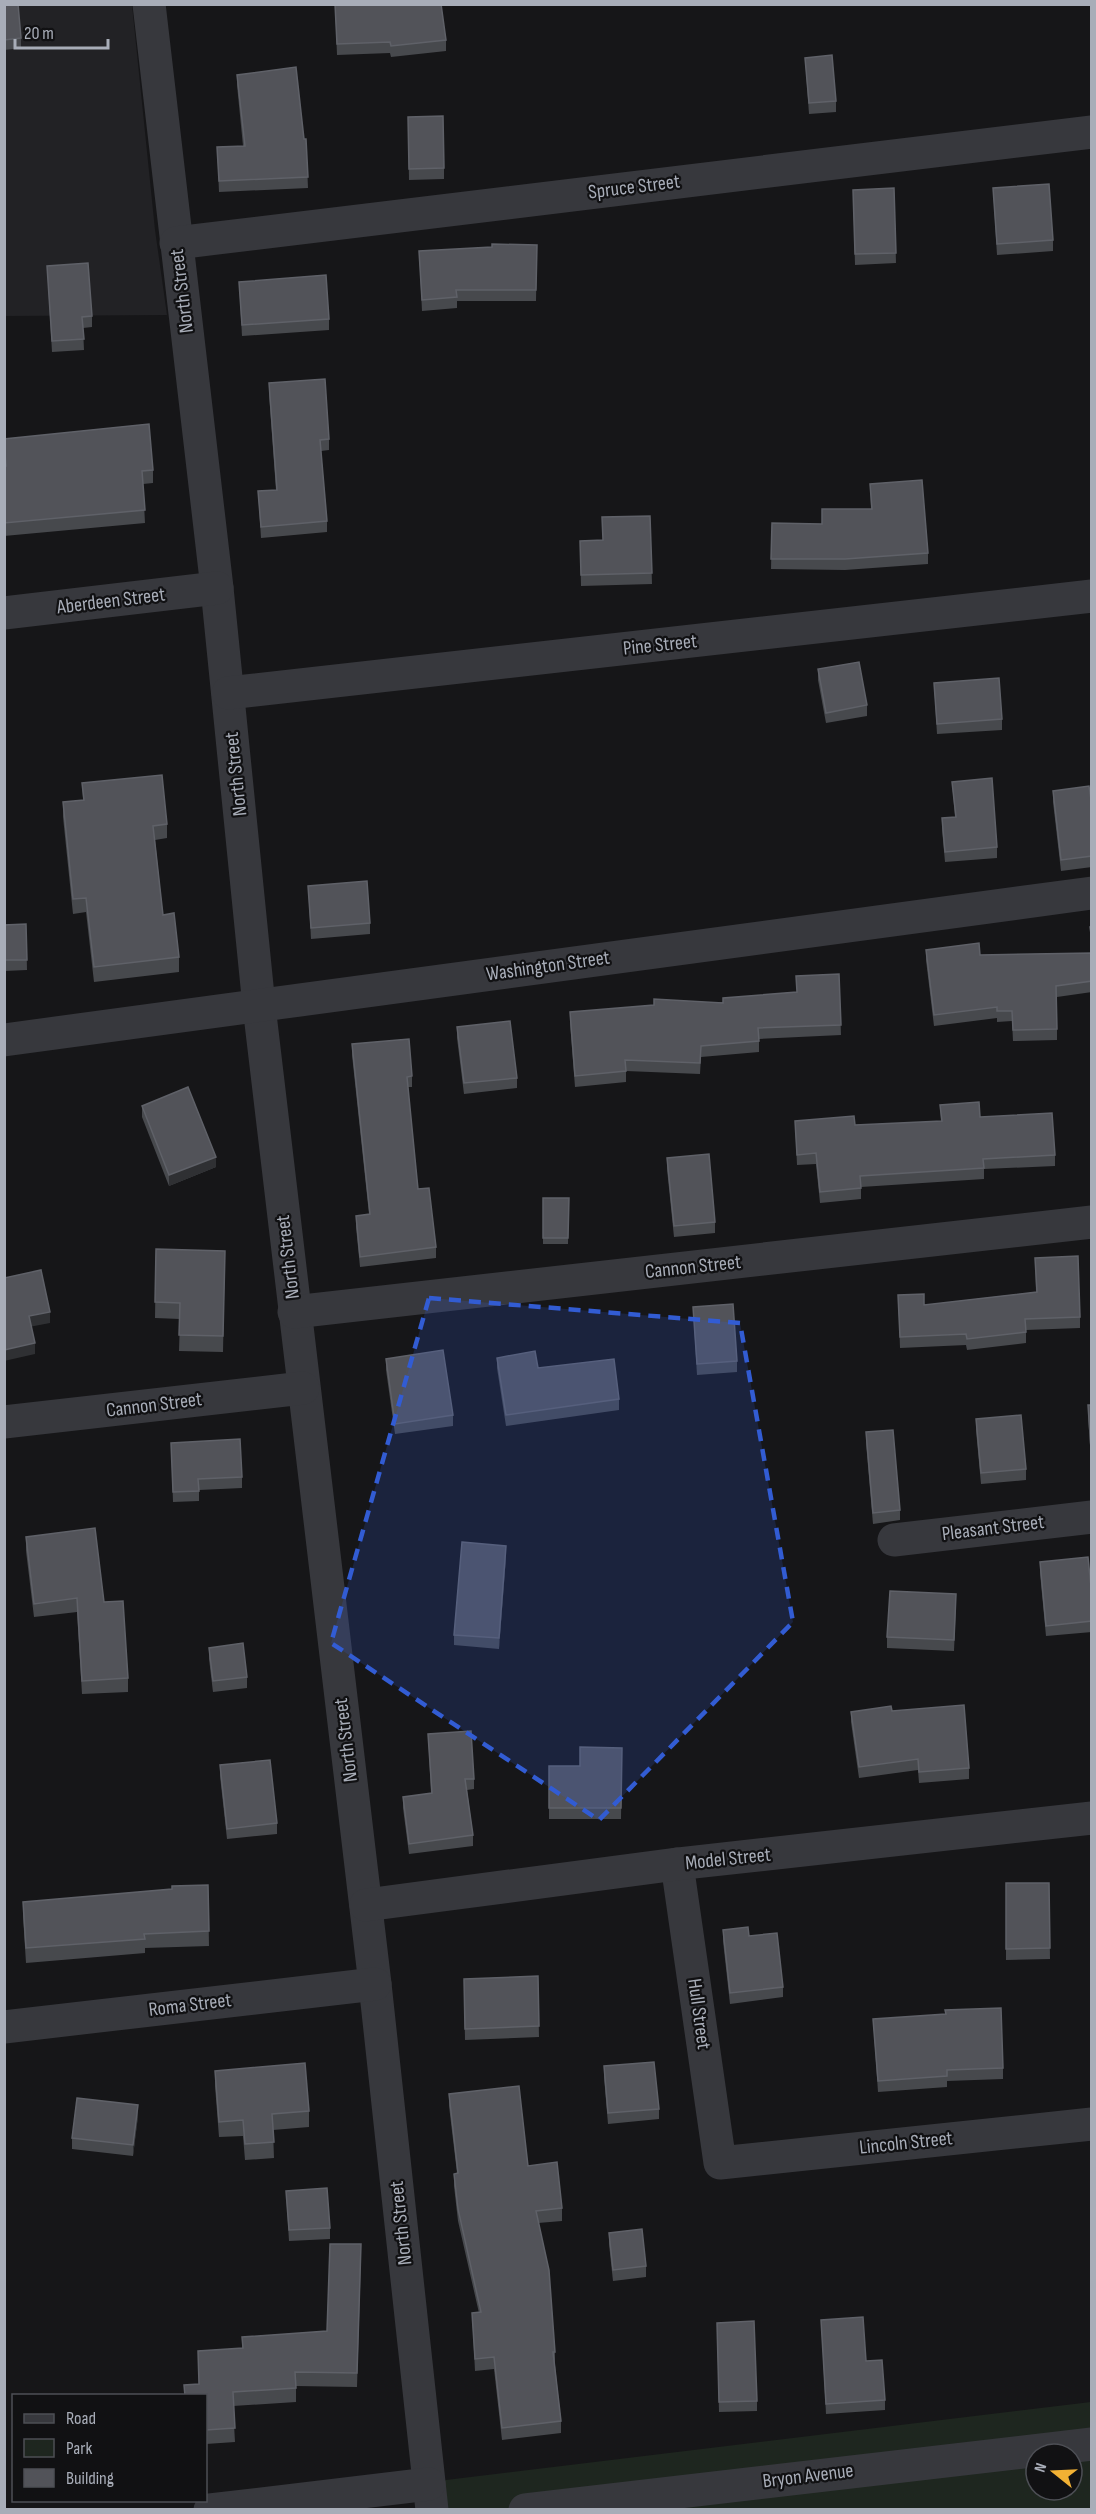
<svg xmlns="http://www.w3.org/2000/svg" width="1096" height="2514" viewBox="0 0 1096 2514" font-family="'Sofia Sans Condensed',sans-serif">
<rect width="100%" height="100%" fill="#161618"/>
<polygon fill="#222225" points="4,5 132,5 155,230 167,315 5,316"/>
<path fill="#1e261f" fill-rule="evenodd" d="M1091,2402V2509L432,2510L429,2484L446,2480ZM1036,2454H1072V2490H1036Z"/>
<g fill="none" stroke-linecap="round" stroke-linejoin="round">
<g stroke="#37383d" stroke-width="33">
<polyline points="149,4 217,588 259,1006 375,1984 432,2510"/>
<polyline points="176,243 1092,132"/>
<polyline points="4,613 217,588"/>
<polyline points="228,693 1092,596"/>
<polyline points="4,1040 1092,893"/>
<polyline points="294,1312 1092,1222"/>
<polyline points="4,1422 303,1388"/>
<polyline points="894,1540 1092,1517"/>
<polyline points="677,1864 720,2163 1092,2124"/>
<polyline points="366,1905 677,1864 1092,1818"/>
<polyline points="4,2027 375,1984"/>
<polyline points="210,2510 429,2484"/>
<polyline points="525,2510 1092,2444"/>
</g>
</g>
<g fill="#47494d">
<polygon points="4,4 21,38 21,48 4,50"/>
<polygon points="335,4 446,40 446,51 391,57 390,53 337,55"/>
<polygon points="805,58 836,101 836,112 809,114"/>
<polygon points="237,75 304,139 306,139 308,188 219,192 217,147 243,146 237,85"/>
<polygon points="408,117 444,168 444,179 409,180"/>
<polygon points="894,188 896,263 855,265 853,190"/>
<polygon points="993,188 1053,240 1053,251 997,255"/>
<polygon points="537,245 536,301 457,301 457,308 422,311 419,251"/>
<polygon points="47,266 92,316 92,327 83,328 84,350 52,352"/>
<polygon points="239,282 329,319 329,330 242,336"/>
<polygon points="269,383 329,439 329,450 321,451 327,521 327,532 261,538 258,491 276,490 269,394"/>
<polygon points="4,439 153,470 153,483 143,484 145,523 4,536"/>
<polygon points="870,484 928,553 928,564 845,570 771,569 772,523 822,524 871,509"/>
<polygon points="650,516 652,584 581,586 580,541 603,540"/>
<polygon points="818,669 867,705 867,716 826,723 818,680"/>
<polygon points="934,683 1002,719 1002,730 937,734"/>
<polygon points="952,782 997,847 997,858 945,862 942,829 942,818 955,817"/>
<polygon points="82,783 167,824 167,838 155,840 163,915 179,957 179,972 94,982 86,912 73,914 63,817 63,802 83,800"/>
<polygon points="1053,791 1092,807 1092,867 1061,871 1053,802"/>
<polygon points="308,886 370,923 370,934 311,939"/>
<polygon points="26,924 27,970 4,971 4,925"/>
<polygon points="1090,927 1092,927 1092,951 1090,938"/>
<polygon points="926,950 980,955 1092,953 1092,992 1057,997 1057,1040 1013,1041 1012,1021 997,1022 997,1018 934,1026 926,960"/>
<polygon points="839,974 841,1035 759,1039 759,1052 701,1057 700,1074 626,1071 626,1082 575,1087 570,1023 570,1012 723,1002 796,992"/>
<polygon points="457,1027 517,1078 517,1088 464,1094 457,1038"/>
<polygon points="352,1044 412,1076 412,1087 408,1087 418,1189 436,1247 436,1258 360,1267 356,1227 356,1216 369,1214 352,1055"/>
<polygon points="940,1105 980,1117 1055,1155 1055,1166 984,1169 984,1179 861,1187 861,1199 820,1203 816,1164 797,1165 795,1121 855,1125 941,1122"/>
<polygon points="142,1106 216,1167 169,1186 142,1117"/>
<polygon points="667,1158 715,1222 715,1233 674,1237 667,1169"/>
<polygon points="543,1198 569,1198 568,1244 543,1244"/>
<polygon points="156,1249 225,1251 223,1352 179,1351 180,1319 155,1318"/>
<polygon points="1035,1258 1080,1317 1080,1328 1026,1330 1026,1343 967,1350 966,1345 900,1348 898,1295 924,1305 1036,1292"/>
<polygon points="693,1307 737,1361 737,1372 697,1375"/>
<polygon points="497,1358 538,1368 619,1399 619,1410 506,1426 497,1368"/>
<polygon points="386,1359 453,1415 453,1426 395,1434 386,1370"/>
<polygon points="1088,1405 1092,1405 1091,1460 1088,1416"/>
<polygon points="976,1419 1026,1469 1026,1480 981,1484 976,1430"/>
<polygon points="866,1432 900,1510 900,1520 873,1524 866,1443"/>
<polygon points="171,1443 242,1477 242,1488 199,1490 199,1501 173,1502"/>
<polygon points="26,1537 104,1602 128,1678 128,1692 82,1694 77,1612 34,1617 26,1551"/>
<polygon points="506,1557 499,1649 454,1645 454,1635"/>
<polygon points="1040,1562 1092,1597 1092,1632 1046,1636 1040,1573"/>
<polygon points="956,1605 954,1651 887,1648 887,1637"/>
<polygon points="209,1648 247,1677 247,1688 213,1692 209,1659"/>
<polygon points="892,1711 969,1768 969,1779 919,1783 918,1770 859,1778 851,1722 851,1712"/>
<polygon points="428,1734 474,1779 474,1789 467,1790 473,1835 473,1846 409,1854 403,1808 403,1797 431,1793"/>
<polygon points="622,1748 621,1819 549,1819 549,1766 580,1766"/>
<polygon points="220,1765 277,1823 277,1834 227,1839 220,1776"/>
<polygon points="1006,1883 1049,1883 1050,1959 1006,1960"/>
<polygon points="208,1885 209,1946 145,1948 145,1953 26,1963 23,1916 23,1902 172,1889"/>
<polygon points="723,1930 749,1936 783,1987 783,1997 730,2004 723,1941"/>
<polygon points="538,1976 539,2037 465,2040 464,1979"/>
<polygon points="873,2019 1003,2068 1003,2079 947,2081 947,2087 878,2092"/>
<polygon points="604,2066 659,2109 659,2119 608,2124 604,2077"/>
<polygon points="215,2071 309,2111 309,2127 273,2130 274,2158 245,2160 243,2136 219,2137 215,2086"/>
<polygon points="449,2094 528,2166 562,2208 562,2221 538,2223 555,2352 555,2365 561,2421 561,2433 502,2440 494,2369 475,2371 472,2313 479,2313 458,2221 454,2186 454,2174 457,2173 449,2106"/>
<polygon points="138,2116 133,2156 72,2149 72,2138"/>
<polygon points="286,2191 330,2228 330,2239 289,2241"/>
<polygon points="609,2233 646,2266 646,2277 613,2281 609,2244"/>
<polygon points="361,2258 357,2387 296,2386 296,2402 233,2406 235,2442 206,2444 206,2396 184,2396 184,2385 199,2384 198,2351 242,2348 242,2337 327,2331"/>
<polygon points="821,2320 866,2361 885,2400 885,2410 826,2414"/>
<polygon points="717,2323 757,2401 757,2411 719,2412"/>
</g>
<g fill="#2f3033">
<polygon points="216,1157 216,1167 169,1186 169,1175"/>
<polygon points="50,1312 50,1323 29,1327 29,1316"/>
<polygon points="35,1343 35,1354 4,1361 4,1350"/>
<polygon points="506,1546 506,1557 499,1649 499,1638"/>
<polygon points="138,2105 138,2116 133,2156 133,2145"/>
</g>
<g fill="#525359" stroke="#5f6168" stroke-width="1.5">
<polygon points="4,4 18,4 21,38 4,40"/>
<polygon points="335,4 441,4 446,40 391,46 390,42 337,44"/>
<polygon points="832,55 836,101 809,103 805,58"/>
<polygon points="296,67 304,139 306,139 308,177 219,181 217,147 245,146 237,75"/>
<polygon points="443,116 444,168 409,169 408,117"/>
<polygon points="1049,184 1053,240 997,244 993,188"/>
<polygon points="894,188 896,253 855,254 853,190"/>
<polygon points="492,244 537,245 536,290 456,290 457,297 422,300 419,251 492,247"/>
<polygon points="88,263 92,316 82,317 84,339 52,341 47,266"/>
<polygon points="326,275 329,319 242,325 239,282"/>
<polygon points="325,379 329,439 320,440 327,521 261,527 258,491 277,490 269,383"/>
<polygon points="149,424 153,470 142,471 145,510 4,523 4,466 6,466 4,439"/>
<polygon points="922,480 928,553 845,559 771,559 772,523 822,524 822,509 872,509 870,484"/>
<polygon points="650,516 652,573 581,575 580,541 603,540 602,517"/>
<polygon points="859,662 867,705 826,713 818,669"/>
<polygon points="999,678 1002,719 937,724 934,683"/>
<polygon points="162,775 167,824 153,826 163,915 174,913 179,957 94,967 86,898 73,899 63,802 84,800 82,783"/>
<polygon points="992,778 997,847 945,852 942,818 956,817 952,782"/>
<polygon points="1089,786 1092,807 1092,856 1061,860 1053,791"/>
<polygon points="367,881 370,923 311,928 308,886"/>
<polygon points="26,924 27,960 4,960 4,925"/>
<polygon points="1090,927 1092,927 1092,941"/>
<polygon points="979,943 980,955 1092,953 1092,981 1056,986 1057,1029 1013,1030 1012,1011 997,1011 997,1007 934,1015 926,950"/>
<polygon points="839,974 841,1025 758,1028 759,1041 701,1046 700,1063 625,1060 626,1071 575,1076 570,1012 654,1005 654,999 723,1003 723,998 797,992 796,976"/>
<polygon points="510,1021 517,1078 464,1083 457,1027"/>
<polygon points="409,1039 412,1076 407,1077 418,1189 429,1188 436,1247 360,1257 356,1216 370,1214 352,1044"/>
<polygon points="188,1087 216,1157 169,1175 142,1106"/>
<polygon points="979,1102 980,1117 1052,1113 1055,1155 983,1159 984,1168 860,1176 861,1188 820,1192 816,1153 797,1155 795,1121 854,1116 855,1125 942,1121 940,1105"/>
<polygon points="709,1154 715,1222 674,1226 667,1158"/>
<polygon points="543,1198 569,1198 568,1238 543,1238"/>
<polygon points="156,1249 225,1251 223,1336 179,1335 180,1303 155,1302"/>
<polygon points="1078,1256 1080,1317 1025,1319 1026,1332 967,1339 966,1334 900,1337 898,1295 924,1294 924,1305 1037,1292 1035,1258"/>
<polygon points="41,1270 50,1312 29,1316 35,1343 4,1350 4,1278"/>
<polygon points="733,1304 737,1361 697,1364 693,1307"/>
<polygon points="443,1350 453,1415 395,1424 386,1359"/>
<polygon points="535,1351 538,1368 614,1359 619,1399 506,1415 497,1358"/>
<polygon points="1088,1405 1092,1405 1091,1449"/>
<polygon points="1021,1415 1026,1469 981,1473 976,1419"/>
<polygon points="893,1430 900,1510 873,1513 866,1432"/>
<polygon points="240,1439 242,1477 198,1479 199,1491 173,1492 171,1443"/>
<polygon points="95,1528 104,1602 123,1601 128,1678 82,1681 77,1598 34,1604 26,1537"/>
<polygon points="462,1542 506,1546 499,1638 454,1635"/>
<polygon points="1088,1557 1092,1597 1092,1621 1046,1626 1040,1562"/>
<polygon points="890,1591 956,1594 954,1640 887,1637"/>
<polygon points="243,1643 247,1677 213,1681 209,1648"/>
<polygon points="964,1705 969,1768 919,1772 918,1759 859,1767 851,1712 891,1706 892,1711"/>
<polygon points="471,1731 474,1779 465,1779 473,1835 409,1844 403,1797 432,1793 428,1734"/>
<polygon points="580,1747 622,1748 621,1808 549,1808 549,1766 580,1766"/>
<polygon points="270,1760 277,1823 227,1829 220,1765"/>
<polygon points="1006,1883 1049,1883 1050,1948 1006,1949"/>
<polygon points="208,1885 209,1931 144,1934 145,1939 26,1948 23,1902 172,1889 172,1886"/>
<polygon points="748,1927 749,1936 777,1933 783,1987 730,1993 723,1930"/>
<polygon points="538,1976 539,2026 465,2029 464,1979"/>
<polygon points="1001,2008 1003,2068 947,2070 947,2076 878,2081 873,2019 946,2014 945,2010"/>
<polygon points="654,2062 659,2109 608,2113 604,2066"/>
<polygon points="305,2063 309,2111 272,2114 274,2142 245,2144 243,2120 219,2122 215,2071"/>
<polygon points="519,2086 528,2166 557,2162 562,2208 536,2211 549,2270 555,2352 553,2352 561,2421 502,2428 494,2357 475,2359 472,2313 481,2312 458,2209 454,2174 458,2173 449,2094"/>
<polygon points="77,2098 138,2105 133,2145 72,2138"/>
<polygon points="327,2188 330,2228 289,2230 286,2191"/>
<polygon points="642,2229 646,2266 613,2270 609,2233"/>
<polygon points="330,2244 361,2244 357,2373 295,2372 296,2388 233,2392 235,2428 206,2430 206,2396 185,2396 184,2385 199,2384 198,2351 243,2348 242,2337 327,2331"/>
<polygon points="863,2317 866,2361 882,2360 885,2400 826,2404 821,2320"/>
<polygon points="754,2321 757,2401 719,2402 717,2323"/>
</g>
<path fill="#325cd3" fill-opacity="0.2" stroke="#325cd3" stroke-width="4.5" stroke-dasharray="12 8" stroke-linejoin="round" d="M429,1298L740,1323L793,1622L599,1820L331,1643Z"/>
<g text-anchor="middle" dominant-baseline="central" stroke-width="4.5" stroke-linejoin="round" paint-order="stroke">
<g font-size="20" fill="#a8adb8" stroke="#111113">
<text transform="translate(634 187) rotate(-7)">Spruce Street</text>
<text transform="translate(182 291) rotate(-97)">North Street</text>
<text transform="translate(111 601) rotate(-7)">Aberdeen Street</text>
<text transform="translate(660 645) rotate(-6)">Pine Street</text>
<text transform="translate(236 774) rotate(-96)">North Street</text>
<text transform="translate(548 966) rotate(-8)">Washington Street</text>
<text transform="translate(288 1257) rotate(-97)">North Street</text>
<text transform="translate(693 1267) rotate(-6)">Cannon Street</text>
<text transform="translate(154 1405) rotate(-7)">Cannon Street</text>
<text transform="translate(993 1528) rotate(-7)">Pleasant Street</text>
<text transform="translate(346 1740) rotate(-97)">North Street</text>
<text transform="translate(728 1859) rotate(-6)">Model Street</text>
<text transform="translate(190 2005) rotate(-7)">Roma Street</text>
<text transform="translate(699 2014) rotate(82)">Hull Street</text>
<text transform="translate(906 2143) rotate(-6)">Lincoln Street</text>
<text transform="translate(401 2223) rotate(-96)">North Street</text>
<text transform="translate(808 2476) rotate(-7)">Bryon Avenue</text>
</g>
</g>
<rect width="1096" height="2514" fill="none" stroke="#a8adb8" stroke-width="12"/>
<rect x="12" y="2394" width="195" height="108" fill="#111113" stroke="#4d4f55" stroke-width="1.5"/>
<rect x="24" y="2414" width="30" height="9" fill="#37383d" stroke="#4d4f55" stroke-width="1.5"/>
<text x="66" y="2424" font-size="18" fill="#a8adb8">Road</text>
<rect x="24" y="2439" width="30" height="18" fill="#1e261f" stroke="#4d4f55" stroke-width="1.5"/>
<text x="66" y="2454" font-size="18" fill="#a8adb8">Park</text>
<rect x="24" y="2469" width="30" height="18" fill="#525359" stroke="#4d4f55" stroke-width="1.5"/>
<text x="66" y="2484" font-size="18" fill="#a8adb8">Building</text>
<g transform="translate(1054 2472) rotate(288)"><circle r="28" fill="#111113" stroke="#4d4f55" stroke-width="1.5"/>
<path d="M0-4.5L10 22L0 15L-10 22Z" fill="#f2b134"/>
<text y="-9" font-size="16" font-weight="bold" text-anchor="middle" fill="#a8adb8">N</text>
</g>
<path d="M15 39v9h93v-9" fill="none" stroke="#a8adb8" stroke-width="3"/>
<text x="24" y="39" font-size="18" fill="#a8adb8" stroke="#111113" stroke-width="4.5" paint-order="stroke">20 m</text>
</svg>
